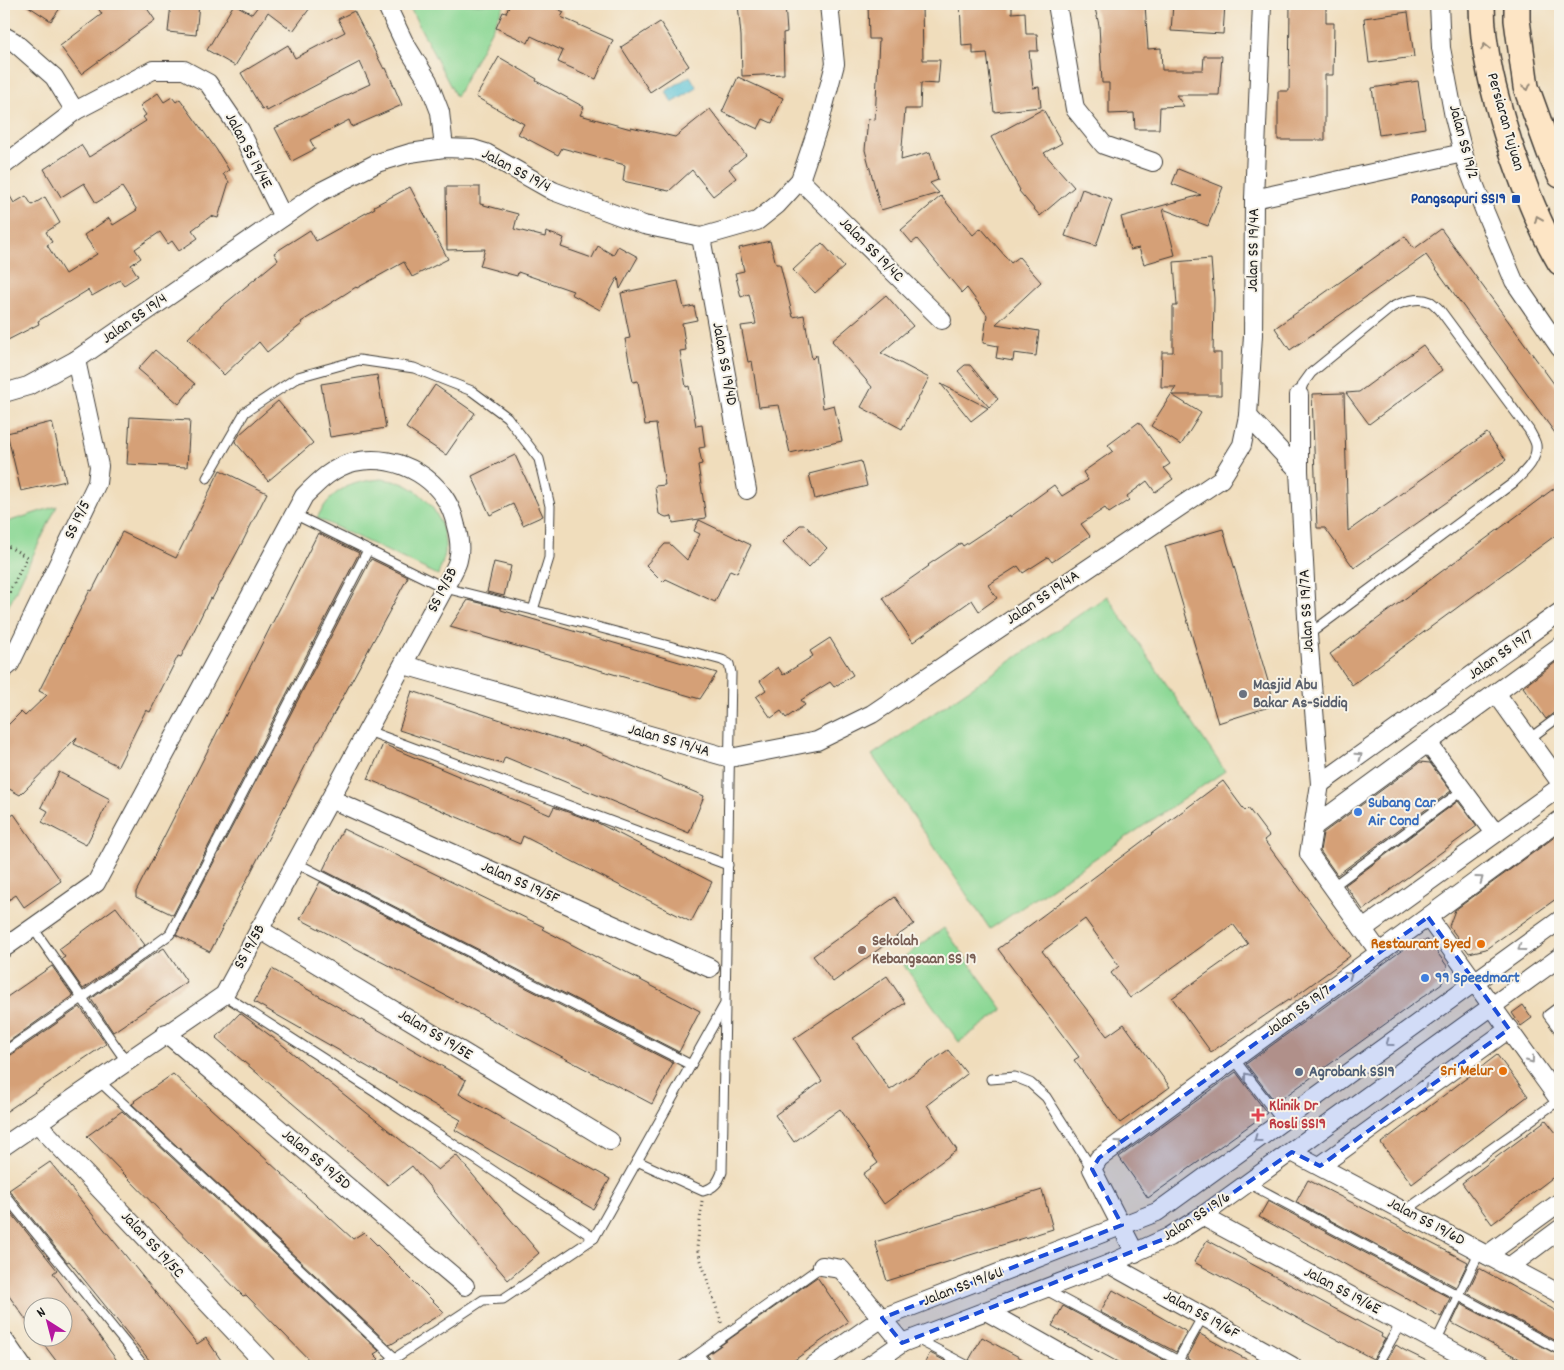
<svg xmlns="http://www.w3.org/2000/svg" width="1564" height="1370" viewBox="0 0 1564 1370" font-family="Dekko,sans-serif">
<rect width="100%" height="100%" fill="#f7f3e8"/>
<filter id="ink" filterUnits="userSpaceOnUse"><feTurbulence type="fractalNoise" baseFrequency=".02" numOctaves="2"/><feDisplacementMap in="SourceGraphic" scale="10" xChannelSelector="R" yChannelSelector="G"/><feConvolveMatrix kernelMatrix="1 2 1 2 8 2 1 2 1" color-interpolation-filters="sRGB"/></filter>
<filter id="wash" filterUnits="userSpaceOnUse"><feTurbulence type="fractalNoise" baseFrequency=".0096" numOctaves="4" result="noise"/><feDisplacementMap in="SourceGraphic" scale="20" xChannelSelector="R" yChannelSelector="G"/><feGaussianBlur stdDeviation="1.12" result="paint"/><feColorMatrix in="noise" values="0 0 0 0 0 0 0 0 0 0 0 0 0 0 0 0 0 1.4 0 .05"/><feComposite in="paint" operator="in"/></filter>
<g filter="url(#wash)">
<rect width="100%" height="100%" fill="#f0ddbc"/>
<g fill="#8cd895" stroke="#547a58">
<polygon points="408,4 505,4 456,97"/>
<path d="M381,479C388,480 397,481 404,484C430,496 447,523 445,553C444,560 440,568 438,575L317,518C332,489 350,482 381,479Z"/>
<polygon points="57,506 4,615 4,523"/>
<polygon points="1107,596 1225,771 990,929 872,755"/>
<polygon points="944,928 1003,1010 959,1042 900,960"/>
</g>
<polygon fill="#5ac3d7" stroke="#3b707a" points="690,76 697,88 672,103 666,91"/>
<g id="blocks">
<g fill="#d5a077">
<polygon points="25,4 63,4 51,21"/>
<polygon points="95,4 144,4 155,20 81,74 60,46 102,14"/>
<polygon points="171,4 199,4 196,35 168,32"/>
<polygon points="234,4 252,14 259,5 257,4 313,4 293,31 268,12 235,66 207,50"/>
<polygon points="510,4 547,4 564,12 561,17 613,40 596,79 558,62 563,51 531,36 528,43 496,28 503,12 506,13"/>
<polygon points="738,4 785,4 787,32 783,33 784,74 742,76 741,36"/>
<polygon points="868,4 922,4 923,60 940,60 938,84 921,83 920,109 905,109 901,160 930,152 938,180 930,183 939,193 881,210 865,150 868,119 875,120 879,39 869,39"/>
<polygon points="960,4 1012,4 1012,13 1025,12 1026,34 1037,34 1038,51 1029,51 1033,88 1039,87 1041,107 994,112 987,53 973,54 973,45 962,46"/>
<polygon points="1094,4 1145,4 1148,49 1161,48 1162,70 1203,70 1204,56 1222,56 1219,95 1176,95 1184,106 1160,107 1159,129 1135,129 1134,113 1109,114 1109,83 1102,83 1099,25"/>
<polygon points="1173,4 1225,4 1223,34 1171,31"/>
<polygon points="1290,4 1326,4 1326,23 1334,23 1333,75 1325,75 1325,140 1278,140 1278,91 1289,91"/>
<polygon points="354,11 384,69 386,68 402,105 352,127 349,120 310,140 315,149 292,161 275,128 370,84 360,62 267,111 265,108 262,109 241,73 288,45 295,58 345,32 338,19"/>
<polygon points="1408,12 1414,57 1369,63 1364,18"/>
<polygon points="660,22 689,66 650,92 621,47"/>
<polygon points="499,57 537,79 536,81 584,107 580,115 631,129 631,127 675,137 710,109 746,155 729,169 736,178 713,196 692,170 669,191 623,181 625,165 562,148 558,155 518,134 524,124 476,97"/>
<polygon points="738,77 783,98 772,123 763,119 758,129 722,112"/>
<polygon points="1418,81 1425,128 1379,135 1372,88"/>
<polygon points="158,93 164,102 172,97 176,102 180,99 216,149 229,170 223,174 229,182 218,218 211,216 192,230 198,238 179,251 172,241 168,244 160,232 135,249 141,258 131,265 138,276 124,285 120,280 92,296 88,290 38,321 39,324 4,342 4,186 14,203 26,196 32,205 45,197 60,223 46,232 52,242 47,245 65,274 97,254 84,235 109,218 113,225 137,210 122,187 96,203 84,183 61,197 44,169 81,145 89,157 146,121 143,117 146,115 140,106"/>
<polygon points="1043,109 1062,143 1044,153 1074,187 1040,216 1019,191 1020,190 991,137"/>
<polygon points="1178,169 1223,187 1208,226 1163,209 1175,255 1144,264 1139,248 1130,250 1121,217 1201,195 1172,184"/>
<polygon points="410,187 448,259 412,277 404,262 357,288 356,287 301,322 302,324 267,352 259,342 224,375 188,338 221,307 278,260 274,253 310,230 316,241 375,208 374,206"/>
<polygon points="446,187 480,187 480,204 518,214 514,229 545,237 546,232 564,238 561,247 592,258 598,246 613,255 618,246 638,257 620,289 618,277 600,310 571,294 573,291 518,272 517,276 480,266 485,249 447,250"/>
<polygon points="1082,189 1112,200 1096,246 1065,236"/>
<polygon points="941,196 973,235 981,228 1011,263 1019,257 1041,282 996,324 1039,331 1036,356 1014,353 1013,361 996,358 998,346 983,343 987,315 967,288 962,293 917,239 912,243 901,230"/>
<polygon points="1441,229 1560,392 1560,440 1426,255 1290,350 1275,328 1405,236 1414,249"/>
<polygon points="770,241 776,264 780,264 793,317 804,315 812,359 816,355 823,408 834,405 842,441 790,453 779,405 759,407 752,361 748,362 741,326 756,324 749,294 741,297 735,273 744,271 739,248"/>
<polygon points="822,243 844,267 815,293 793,270"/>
<polygon points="1211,259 1214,299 1213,353 1221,353 1221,395 1172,395 1201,413 1181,445 1151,426 1176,387 1161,387 1162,352 1173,352 1173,306 1177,306 1174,262"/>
<polygon points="678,281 684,308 694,306 697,320 682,323 686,350 680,351 686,387 689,386 696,426 702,425 705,447 699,448 702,464 698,465 706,518 673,523 672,516 666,517 659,514 655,486 665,485 656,424 645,425 638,381 633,382 625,339 630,338 621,293"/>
<polygon points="886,295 913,326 881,353 929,378 902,429 861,407 872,387 832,341"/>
<polygon points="1423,345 1442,370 1369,424 1346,393 1359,392"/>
<polygon points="155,350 195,384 179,404 138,369"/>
<polygon points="965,365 970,365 998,399 989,407 958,371"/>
<polygon points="377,375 386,428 330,437 321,384"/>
<polygon points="941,384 988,408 971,421"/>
<polygon points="435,385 475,413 446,455 406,428"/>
<polygon points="1344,393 1348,531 1487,433 1506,460 1354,568 1325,528 1317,528 1312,394"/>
<polygon points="278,401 313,443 268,481 235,442 240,434"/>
<polygon points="130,417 190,420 187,467 127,464"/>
<polygon points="52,422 66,481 21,491 7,433"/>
<polygon points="1139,422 1170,464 1164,468 1173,479 1155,492 1147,481 1127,496 1129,500 1109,513 1105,508 1081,524 1090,536 1052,562 1048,557 1023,573 1018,566 988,585 997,598 979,611 972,600 913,642 883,598 929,566 928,565 961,543 963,546 1010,515 1010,517 1054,485 1062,496 1088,480 1083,472 1113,451 1108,445"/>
<polygon points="515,455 543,516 523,525 513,504 490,515 472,476"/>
<polygon points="861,461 867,486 815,499 809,474"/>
<polygon points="220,470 267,493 242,543 212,599 210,598 181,657 178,656 150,712 146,710 118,766 74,744 77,737 20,795 4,786 4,729 21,712 25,716 47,695 39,691 90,590 92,591 122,532 176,558"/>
<polygon points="1560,484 1560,532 1352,685 1330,654"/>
<polygon points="699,520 751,545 737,573 730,570 715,602 666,579 663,582 646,565 665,544 670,544 687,560 700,534 694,531"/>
<polygon points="800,525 805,525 827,548 808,568 783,542"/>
<polygon points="1223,529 1275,705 1218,723 1165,546"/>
<polygon points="318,533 359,553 173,915 136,897 136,892"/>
<polygon points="371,559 408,577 319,741 318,741 210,952 176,935"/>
<polygon points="494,562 511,566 504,596 487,592"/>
<polygon points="468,600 501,608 501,610 717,673 700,699 450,627"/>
<polygon points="830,638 853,675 834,687 830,682 801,700 805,705 786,718 781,711 771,718 756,697 766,690 760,681 778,667 783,675 813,656 810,651"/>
<polygon points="1560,659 1560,710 1556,711 1546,719 1523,687"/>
<polygon points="412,691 581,746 582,745 704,796 689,833 505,757 502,764 399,730"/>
<polygon points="383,744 550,815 554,807 598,823 712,882 691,922 523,836 520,844 368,779"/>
<polygon points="1420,762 1430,763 1451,791 1337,875 1320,851 1323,833"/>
<polygon points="59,772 110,799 86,845 42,822 48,811 41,807"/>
<polygon points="1223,781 1245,811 1248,808 1269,836 1264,840 1350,956 1289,1001 1288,1000 1211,1052 1172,998 1248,944 1233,924 1130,998 1111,973 1119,966 1085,919 1042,951 1107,1036 1124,1024 1170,1087 1120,1123 1074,1060 1079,1057 998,949"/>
<polygon points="1458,801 1477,826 1363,910 1345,885"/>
<polygon points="14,814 61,881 24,907 16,895 4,903 4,821"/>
<polygon points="343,829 544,927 542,929 700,1011 679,1052 323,870"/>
<polygon points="1560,833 1560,896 1486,949 1469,953 1449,926 1455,910"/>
<polygon points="320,882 673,1063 652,1104 300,919"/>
<polygon points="895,897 914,924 833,982 813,956"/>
<polygon points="116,907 145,945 83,989 62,959 65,957 59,949"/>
<polygon points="1428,940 1447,966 1442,983 1276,1103 1246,1064 1412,943"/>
<polygon points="164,948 187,982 113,1032 91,999 152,955"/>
<polygon points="52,966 73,996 4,1045 4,999"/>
<polygon points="272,969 466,1080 459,1094 610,1179 593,1209 455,1130 461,1120 254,1002"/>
<polygon points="887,976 905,1003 853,1038 890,1090 948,1050 967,1074 927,1105 957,1150 884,1204 863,1174 878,1163 840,1109 794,1142 775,1115 822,1081 794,1039"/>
<polygon points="1523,1005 1532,1018 1521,1026 1512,1013"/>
<polygon points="80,1007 106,1044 4,1113 4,1058 8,1057"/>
<polygon points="240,1013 280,1043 438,1170 456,1155 539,1253 508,1280 412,1166 388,1185 216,1038"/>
<polygon points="1497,1055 1528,1096 1412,1184 1381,1143"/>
<polygon points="1236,1072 1267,1113 1148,1198 1119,1157"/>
<polygon points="173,1074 353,1239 364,1232 444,1312 390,1345 132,1104 135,1102 134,1101"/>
<polygon points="122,1111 379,1351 374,1354 379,1359 368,1366 315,1366 246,1295 243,1296 87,1136"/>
<polygon points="1546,1120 1560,1138 1560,1172 1492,1224 1462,1183"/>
<polygon points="50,1162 197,1344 206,1338 225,1366 154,1366 69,1261 67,1262 9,1190"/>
<polygon points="1308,1180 1468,1262 1456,1287 1296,1202"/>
<polygon points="1042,1190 1053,1229 887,1281 875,1242"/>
<polygon points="1268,1201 1450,1298 1441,1317 1259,1217"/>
<polygon points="4,1204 57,1270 53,1273 121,1366 60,1366 39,1338 62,1338 62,1308 32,1308 32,1328 4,1289"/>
<polygon points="1207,1240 1382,1334 1381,1337 1385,1339 1373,1359 1194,1262"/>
<polygon points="1479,1268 1560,1313 1560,1343 1467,1293"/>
<polygon points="817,1277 848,1322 786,1366 714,1366 713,1362 707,1355"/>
<polygon points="1113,1290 1187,1332 1176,1352 1100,1312"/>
<polygon points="1461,1304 1560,1356 1560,1366 1533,1366 1452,1323"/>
<polygon points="1063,1306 1166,1361 1164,1366 1125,1366 1052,1326"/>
<polygon points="1200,1334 1229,1350 1259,1366 1200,1366 1193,1363 1187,1358"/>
<polygon points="982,1337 1002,1348 1036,1366 974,1366 973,1362 969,1360"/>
<polygon points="1396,1345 1404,1350 1437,1366 1387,1366 1384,1365"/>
<polygon points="930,1353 955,1366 923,1366"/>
</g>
</g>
</g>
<g filter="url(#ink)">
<use href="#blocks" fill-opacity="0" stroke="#3c3934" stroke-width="1"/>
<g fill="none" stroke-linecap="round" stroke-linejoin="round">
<defs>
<g id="lane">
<path d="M1299,395L1303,384L1311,373L1392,307C1403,302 1418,296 1431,302C1434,304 1437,307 1440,310L1529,430C1531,434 1535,440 1536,445C1538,461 1523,473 1513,483L1308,635"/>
<polyline points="207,478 245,412 298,377 359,360 414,368 472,391 507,417 539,459 550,506 549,558 533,610"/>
<polyline points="294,514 445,588 533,610 722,660 729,664 731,673 725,1004 594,1238 503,1299 483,1300 383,1366"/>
<polyline points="368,731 728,865"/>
<polyline points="1529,739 1560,716"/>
<polyline points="296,863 691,1065"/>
<polyline points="1332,887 1463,790"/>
<polyline points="33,928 126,1061"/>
<polyline points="224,995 375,1092 594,1238"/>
<polyline points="1560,1006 1548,1015 1560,1031"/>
<polyline points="4,1052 82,998 170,934 368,550"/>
<polyline points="1234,1059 1282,1121"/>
<polyline points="991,1079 1015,1077 1030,1083 1046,1097 1092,1169"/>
<polyline points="98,1080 395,1358"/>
<path d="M637,1161L703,1191C714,1188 718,1183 722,1172L725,1006"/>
<polyline points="1248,1183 1560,1350"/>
<polyline points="4,1194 144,1366"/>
<polyline points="1405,1211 1559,1100"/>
<polyline points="1044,1289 1188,1366"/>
<polyline points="915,1338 968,1366"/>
<polyline points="1436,1342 1480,1251"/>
<polyline points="699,1355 708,1366"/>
<polyline points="1379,1361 1401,1323"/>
<polyline points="682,1366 822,1266"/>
<polyline points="1175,1366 1203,1316"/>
</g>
<g id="street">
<polyline points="386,4 404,42 428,81 440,112 444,148"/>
<polyline points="1057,4 1075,109 1104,145 1153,162"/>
<polyline points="1439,4 1441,48 1454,117 1465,160 1485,212 1514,281 1560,348"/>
<polyline points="4,36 13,41 54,77 75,111 4,165"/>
<polyline points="75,111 153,70 184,70 208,83 240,130 283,217"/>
<polyline points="800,180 942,320"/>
<polyline points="1254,199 1463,153"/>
<polyline points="701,237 747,490"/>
<polyline points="4,393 28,386 76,360 318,193 377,163 410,153 444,148 473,149 486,153 553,191 644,225 701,237 757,221 777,205 800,180 820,121 835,64 829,4"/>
<polyline points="1299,395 1299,471 1308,635 1320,784 1309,854 1379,952"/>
<polyline points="1248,416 1299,471"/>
<polyline points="404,665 730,758 817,741 872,714 1221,479 1242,445 1248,416 1253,335 1254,199 1262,4"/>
<polyline points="4,669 10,664 97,483 99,466 76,360"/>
<polyline points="1496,693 1560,782"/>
<polyline points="1428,743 1495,833"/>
<polyline points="1320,784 1560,612"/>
<polyline points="331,799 710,968"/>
<polyline points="1313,827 1560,646"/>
<polyline points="1428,917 1560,1101"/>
<polyline points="259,929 610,1141"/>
<polyline points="1363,929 1560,787"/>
<path d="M4,948L96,883L304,496C319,481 333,467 354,462C399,452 447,480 456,526C459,537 461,549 458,560C457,565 454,570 452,574L224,995L4,1146"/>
<polyline points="166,1033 465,1286"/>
<polyline points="37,1123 267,1366"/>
<polyline points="1292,1152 1560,1294"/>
<polyline points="1320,1166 1509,1029"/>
<polyline points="1202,1216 1481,1366"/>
<polyline points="1135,1253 1092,1169 1099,1158 1560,820"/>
<polyline points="1487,1255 1560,1202"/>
<polyline points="1109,1264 1292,1366"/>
<polyline points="822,1266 841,1269 902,1343"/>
<polyline points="1509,1267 1560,1229"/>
<polyline points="986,1311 1083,1366"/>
<polyline points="4,1340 22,1366"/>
<polyline points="813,1366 882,1318 1157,1212 1560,920"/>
<polyline points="869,1366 902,1343 1109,1264 1169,1237 1202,1216 1560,957"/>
</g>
<g id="secondary">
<path d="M1482,4C1482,51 1495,97 1509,142C1523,183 1538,225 1560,262"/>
<polyline points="1517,4 1517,20 1526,87 1550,153 1560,175"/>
</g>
</defs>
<use href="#lane" stroke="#3c3934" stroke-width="11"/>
<use href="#street" stroke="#3c3934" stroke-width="20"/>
<use href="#secondary" stroke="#3c3934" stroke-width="28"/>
<g stroke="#3c3934" stroke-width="3" stroke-dasharray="1 4" stroke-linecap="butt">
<polyline points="4,544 27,557 4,603"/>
<polyline points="702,1201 697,1248 722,1325"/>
</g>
<use href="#lane" stroke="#fff" stroke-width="9"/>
<use href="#street" stroke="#fff" stroke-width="18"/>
<use href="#secondary" stroke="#fde5c5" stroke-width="25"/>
</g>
<defs><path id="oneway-chevron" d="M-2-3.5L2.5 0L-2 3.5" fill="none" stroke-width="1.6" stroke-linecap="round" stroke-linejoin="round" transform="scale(1.25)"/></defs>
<g stroke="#988b79">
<use href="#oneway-chevron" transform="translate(1485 47) rotate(-101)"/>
<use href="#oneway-chevron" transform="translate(1527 87) rotate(76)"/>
<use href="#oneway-chevron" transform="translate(1538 219) rotate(-113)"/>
</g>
<g stroke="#999">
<use href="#oneway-chevron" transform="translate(1359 756) rotate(-35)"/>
<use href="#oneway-chevron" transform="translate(1480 879) rotate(-36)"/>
<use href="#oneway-chevron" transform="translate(1521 948) rotate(144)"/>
<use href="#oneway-chevron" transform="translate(1349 975) rotate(-36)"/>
<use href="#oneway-chevron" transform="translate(1389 1043) rotate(144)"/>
<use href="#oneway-chevron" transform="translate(1531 1060) rotate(54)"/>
<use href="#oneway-chevron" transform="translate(1247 1076) rotate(-127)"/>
<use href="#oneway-chevron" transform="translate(1427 1089) rotate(144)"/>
<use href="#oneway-chevron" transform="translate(1257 1139) rotate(144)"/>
<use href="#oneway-chevron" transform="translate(1119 1143) rotate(-36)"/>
</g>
</g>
<path fill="#1d4ed8" fill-opacity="0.2" stroke="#1d4ed8" stroke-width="4" stroke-dasharray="10 6" stroke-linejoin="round" d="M1428,917L1509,1029L1320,1166L1292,1152L1169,1237L902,1343L882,1318L1122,1225L1092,1169L1099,1158Z"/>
<rect fill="#1a4fb4" stroke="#f7f3e8" stroke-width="2" x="1511" y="194" width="10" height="10" rx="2.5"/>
<circle fill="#6b7280" stroke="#f7f3e8" stroke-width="2" cx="1243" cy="694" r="5"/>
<g fill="#3f7fe0" stroke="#f7f3e8" stroke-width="2">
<circle cx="1358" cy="812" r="5"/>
<circle cx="1425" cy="978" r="5"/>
</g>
<g fill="#e8710a" stroke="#f7f3e8" stroke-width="2">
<circle cx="1481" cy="944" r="5"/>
<circle cx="1503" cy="1071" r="5"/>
</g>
<circle fill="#8d6e63" stroke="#f7f3e8" stroke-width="2" cx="862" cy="950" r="5"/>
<circle fill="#5c6f8a" stroke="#f7f3e8" stroke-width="2" cx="1299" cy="1072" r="5"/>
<path fill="#e0444e" stroke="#f7f3e8" stroke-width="2" d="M1255.5 1107.5h5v5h5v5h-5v5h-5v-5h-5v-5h5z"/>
<g text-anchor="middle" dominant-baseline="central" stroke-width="4" stroke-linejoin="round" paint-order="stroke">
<g font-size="16" fill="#1c1c1c" stroke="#f7f3e8">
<text transform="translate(1505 122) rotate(74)">Persiaran Tujuan</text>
<text transform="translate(1463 142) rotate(75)">Jalan SS 19/2</text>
<text transform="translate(248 151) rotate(62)">Jalan SS 19/4E</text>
<text transform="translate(516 171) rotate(28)">Jalan SS 19/4</text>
<text transform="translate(871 250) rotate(45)">Jalan SS 19/4C</text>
<text transform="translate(1254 250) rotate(-89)">Jalan SS 19/4A</text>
<text transform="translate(135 319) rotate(-35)">Jalan SS 19/4</text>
<text transform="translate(724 364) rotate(80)">Jalan SS 19/4D</text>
<text transform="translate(78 520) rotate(-64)">SS 19/5</text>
<text transform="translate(443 590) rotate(-63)">SS 19/5B</text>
<text transform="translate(1043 598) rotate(-34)">Jalan SS 19/4A</text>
<text transform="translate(1307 611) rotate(-93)">Jalan SS 19/7A</text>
<text transform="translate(1501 655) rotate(-35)">Jalan SS 19/7</text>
<text transform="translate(669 741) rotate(16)">Jalan SS 19/4A</text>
<text transform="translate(520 883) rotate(24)">Jalan SS 19/5F</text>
<text transform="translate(250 947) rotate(-61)">SS 19/5B</text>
<text transform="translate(1299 1011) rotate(-36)">Jalan SS 19/7</text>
<text transform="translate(435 1035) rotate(31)">Jalan SS 19/5E</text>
<text transform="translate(316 1160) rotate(40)">Jalan SS 19/5D</text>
<text transform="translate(1197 1217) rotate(-33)">Jalan SS 19/6</text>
<text transform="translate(1426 1222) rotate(28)">Jalan SS 19/6D</text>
<text transform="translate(152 1245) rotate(47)">Jalan SS 19/5C</text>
<text transform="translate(963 1287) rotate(-21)">Jalan SS 19/6U</text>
<text transform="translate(1342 1291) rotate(28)">Jalan SS 19/6E</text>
<text transform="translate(1201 1315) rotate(29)">Jalan SS 19/6F</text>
</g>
<g font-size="16" font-weight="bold" fill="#164399" stroke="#f7f3e8" text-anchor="end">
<text x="1506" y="199">Pangsapuri SS19</text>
</g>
<g font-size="16" font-weight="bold" fill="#5b616d" stroke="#f7f3e8" text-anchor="start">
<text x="1253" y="685">Masjid Abu<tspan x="1253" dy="18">Bakar As-Siddiq</tspan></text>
</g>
<g font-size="16" font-weight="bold" fill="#366cbe" stroke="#f7f3e8" text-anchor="start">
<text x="1368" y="803">Subang Car<tspan x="1368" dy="18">Air Cond</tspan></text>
<text x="1435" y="978">99 Speedmart</text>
</g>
<g font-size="16" font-weight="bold" fill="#785e54" stroke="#f7f3e8" text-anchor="start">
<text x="872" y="941">Sekolah<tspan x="872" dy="18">Kebangsaan SS 19</tspan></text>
</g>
<g font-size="16" font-weight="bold" fill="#c56008" stroke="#f7f3e8" text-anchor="end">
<text x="1471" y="944">Restaurant Syed</text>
<text x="1493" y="1071">Sri Melur</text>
</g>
<g font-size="16" font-weight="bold" fill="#4e5e75" stroke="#f7f3e8" text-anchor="start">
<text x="1309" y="1072">Agrobank SS19</text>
</g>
<g font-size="16" font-weight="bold" fill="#be3a42" stroke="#f7f3e8" text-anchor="start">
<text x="1269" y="1106">Klinik Dr<tspan x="1269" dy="18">Rosli SS19</tspan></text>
</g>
</g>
<rect width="1564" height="1370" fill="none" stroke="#f7f3e8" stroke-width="20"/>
<g transform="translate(48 1322) rotate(324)"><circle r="24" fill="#f7f3e8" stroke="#9f9d96"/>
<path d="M0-4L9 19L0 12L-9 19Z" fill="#b5179e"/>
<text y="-8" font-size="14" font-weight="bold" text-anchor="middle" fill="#1c1c1c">N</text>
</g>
</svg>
